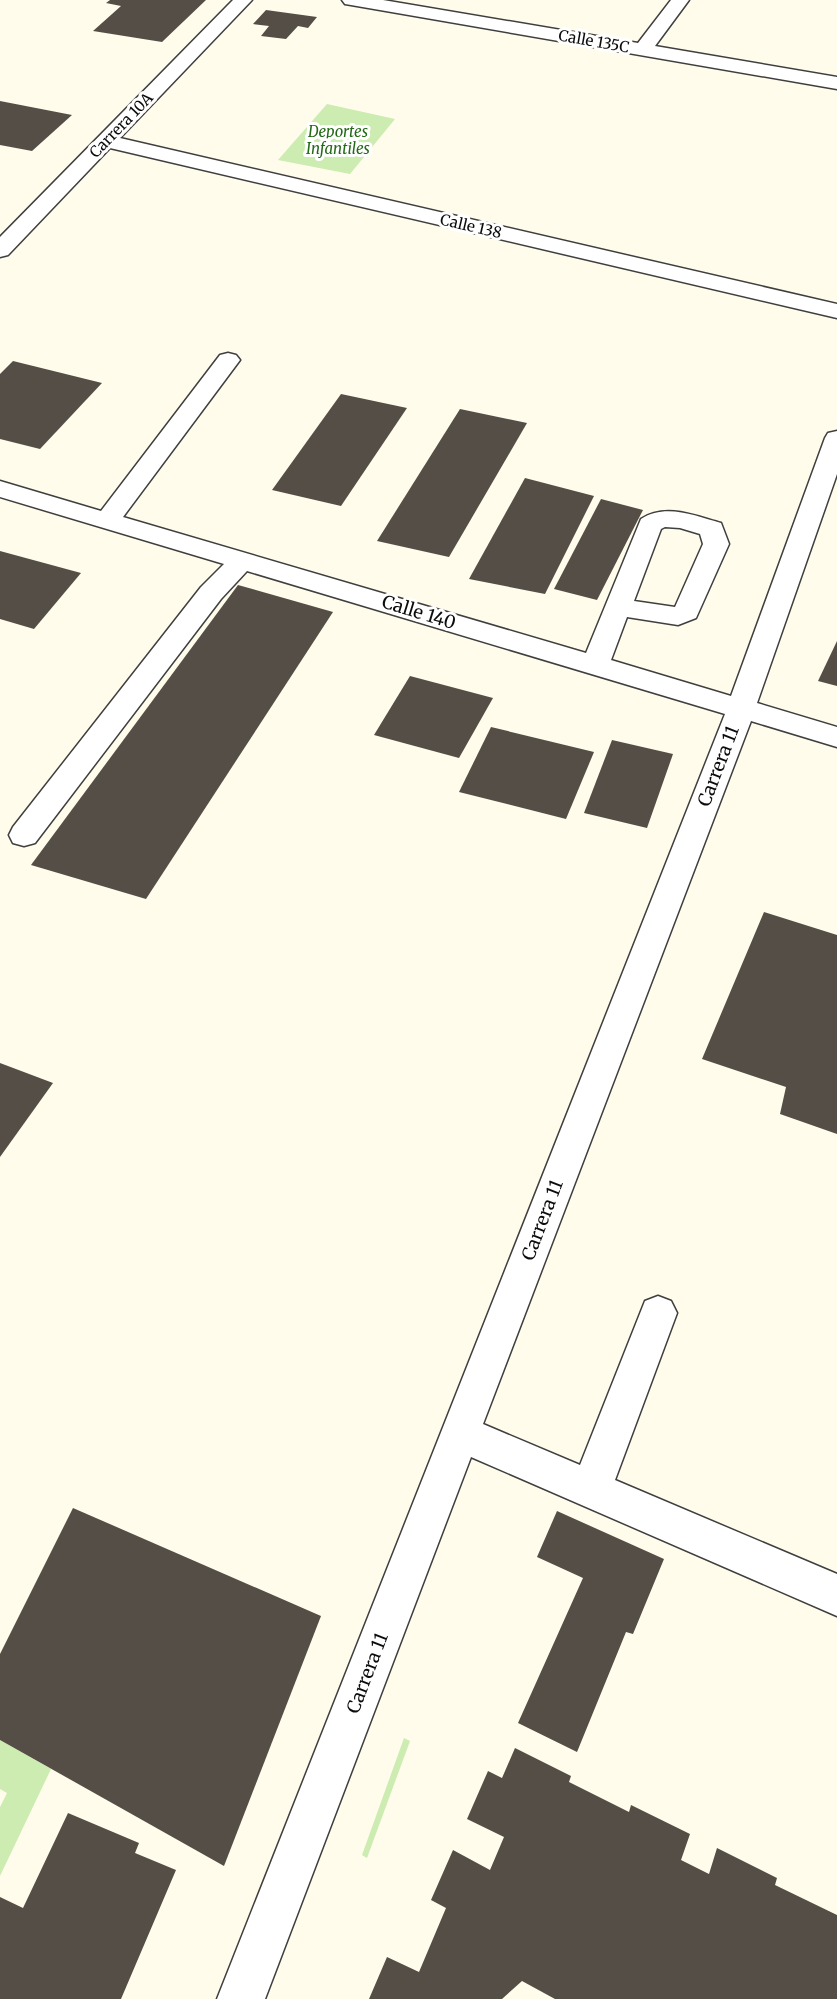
<svg xmlns="http://www.w3.org/2000/svg" width="837" height="1999" viewBox="0 0 837 1999" font-family="Merriweather,serif">
<rect width="100%" height="100%" fill="#fffceb"/>
<g fill="#ccecb1">
<polygon points="327,104 395,119 350,174 278,160"/>
<polygon points="404,1738 410,1741 367,1858 362,1855"/>
<polygon points="0,1740 51,1769 0,1876 0,1807 7,1793 0,1789"/>
</g>
<g fill="#554e47">
<polygon points="110,0 206,0 162,42 93,31 121,6 106,3"/>
<polygon points="266,10 317,17 308,28 298,26 286,39 261,36 269,26 253,24"/>
<polygon points="0,101 72,115 32,151 0,145"/>
<polygon points="13,361 102,383 40,449 0,439 0,374"/>
<polygon points="341,394 407,408 341,506 272,490"/>
<polygon points="460,409 527,423 449,557 377,541"/>
<polygon points="525,478 594,496 545,594 469,579"/>
<polygon points="601,499 643,510 597,600 554,589"/>
<polygon points="0,551 81,573 34,629 0,619"/>
<polygon points="238,585 333,612 146,899 31,865"/>
<polygon points="837,641 837,686 818,681"/>
<polygon points="410,676 493,698 459,758 374,735"/>
<polygon points="491,727 594,752 566,819 459,792"/>
<polygon points="612,740 673,754 647,828 584,813"/>
<polygon points="764,912 837,935 837,1134 780,1114 786,1087 702,1059"/>
<polygon points="0,1063 53,1083 0,1157"/>
<polygon points="73,1508 321,1616 224,1866 0,1740 0,1654"/>
<polygon points="557,1511 664,1559 633,1634 626,1632 577,1752 518,1723 583,1578 537,1557"/>
<polygon points="515,1748 571,1776 569,1782 629,1812 631,1805 690,1834 681,1860 709,1874 717,1848 777,1878 775,1885 837,1915 837,1999 555,1999 522,1981 502,1999 369,1999 387,1957 419,1972 446,1908 431,1900 453,1850 490,1870 504,1837 467,1819 488,1771 502,1778"/>
<polygon points="68,1813 139,1843 135,1853 176,1870 121,1999 0,1999 0,1897 23,1908"/>
</g>
<g fill="none" stroke-linecap="round" stroke-linejoin="round">
<defs>
<g id="minor">
<polygon points="233,0 252,0 120,138 837,304 837,318 110,148 8,255 0,257 0,237"/>
<polygon points="342,0 383,0 638,43 671,0 689,0 655,46 837,77 837,89 351,5 345,4"/>
<path d="M228,353L236,355L240,360L123,517L586,653L641,519C666,503 695,516 721,523L729,544L696,618L678,625L627,617L611,660L731,696L825,438L828,433L837,431V474L757,703L837,727V747L751,721L483,1424L580,1465L645,1301L658,1296L671,1301L677,1313L615,1480L837,1574V1616L471,1457L265,1999H217L725,714L247,571L221,599L35,843L24,846L13,843L9,835L13,827L201,587L224,564L0,497V481L101,511L220,355ZM665,527L680,528L700,534L703,544L675,607L634,601L661,529Z"/>
</g>
</defs>
<use href="#minor" stroke="#3f3f3f" stroke-width="3"/>
<use href="#minor" fill="#fff" fill-rule="evenodd"/>
</g>
<g text-anchor="middle" dominant-baseline="central" stroke-width="6" stroke-linejoin="round" paint-order="stroke">
<g font-size="15" fill="#0c0c0c" stroke="#fff">
<text transform="translate(594 41) rotate(10)">Calle 135C</text>
<text transform="translate(121 125) rotate(-46)">Carrera 10A</text>
<text transform="translate(471 226) rotate(13)">Calle 138</text>
</g>
<g font-size="15" font-style="italic" fill="#236817" stroke="#fff">
<text x="338" y="131">Deportes<tspan x="338" dy="17">Infantiles</tspan></text>
</g>
<g font-size="18" fill="#0c0c0c" stroke="#fff">
<text transform="translate(419 612) rotate(17)">Calle 140</text>
<text transform="translate(718 766) rotate(-69)">Carrera 11</text>
<text transform="translate(542 1220) rotate(-69)">Carrera 11</text>
<text transform="translate(367 1673) rotate(-69)">Carrera 11</text>
</g>
</g>
</svg>
